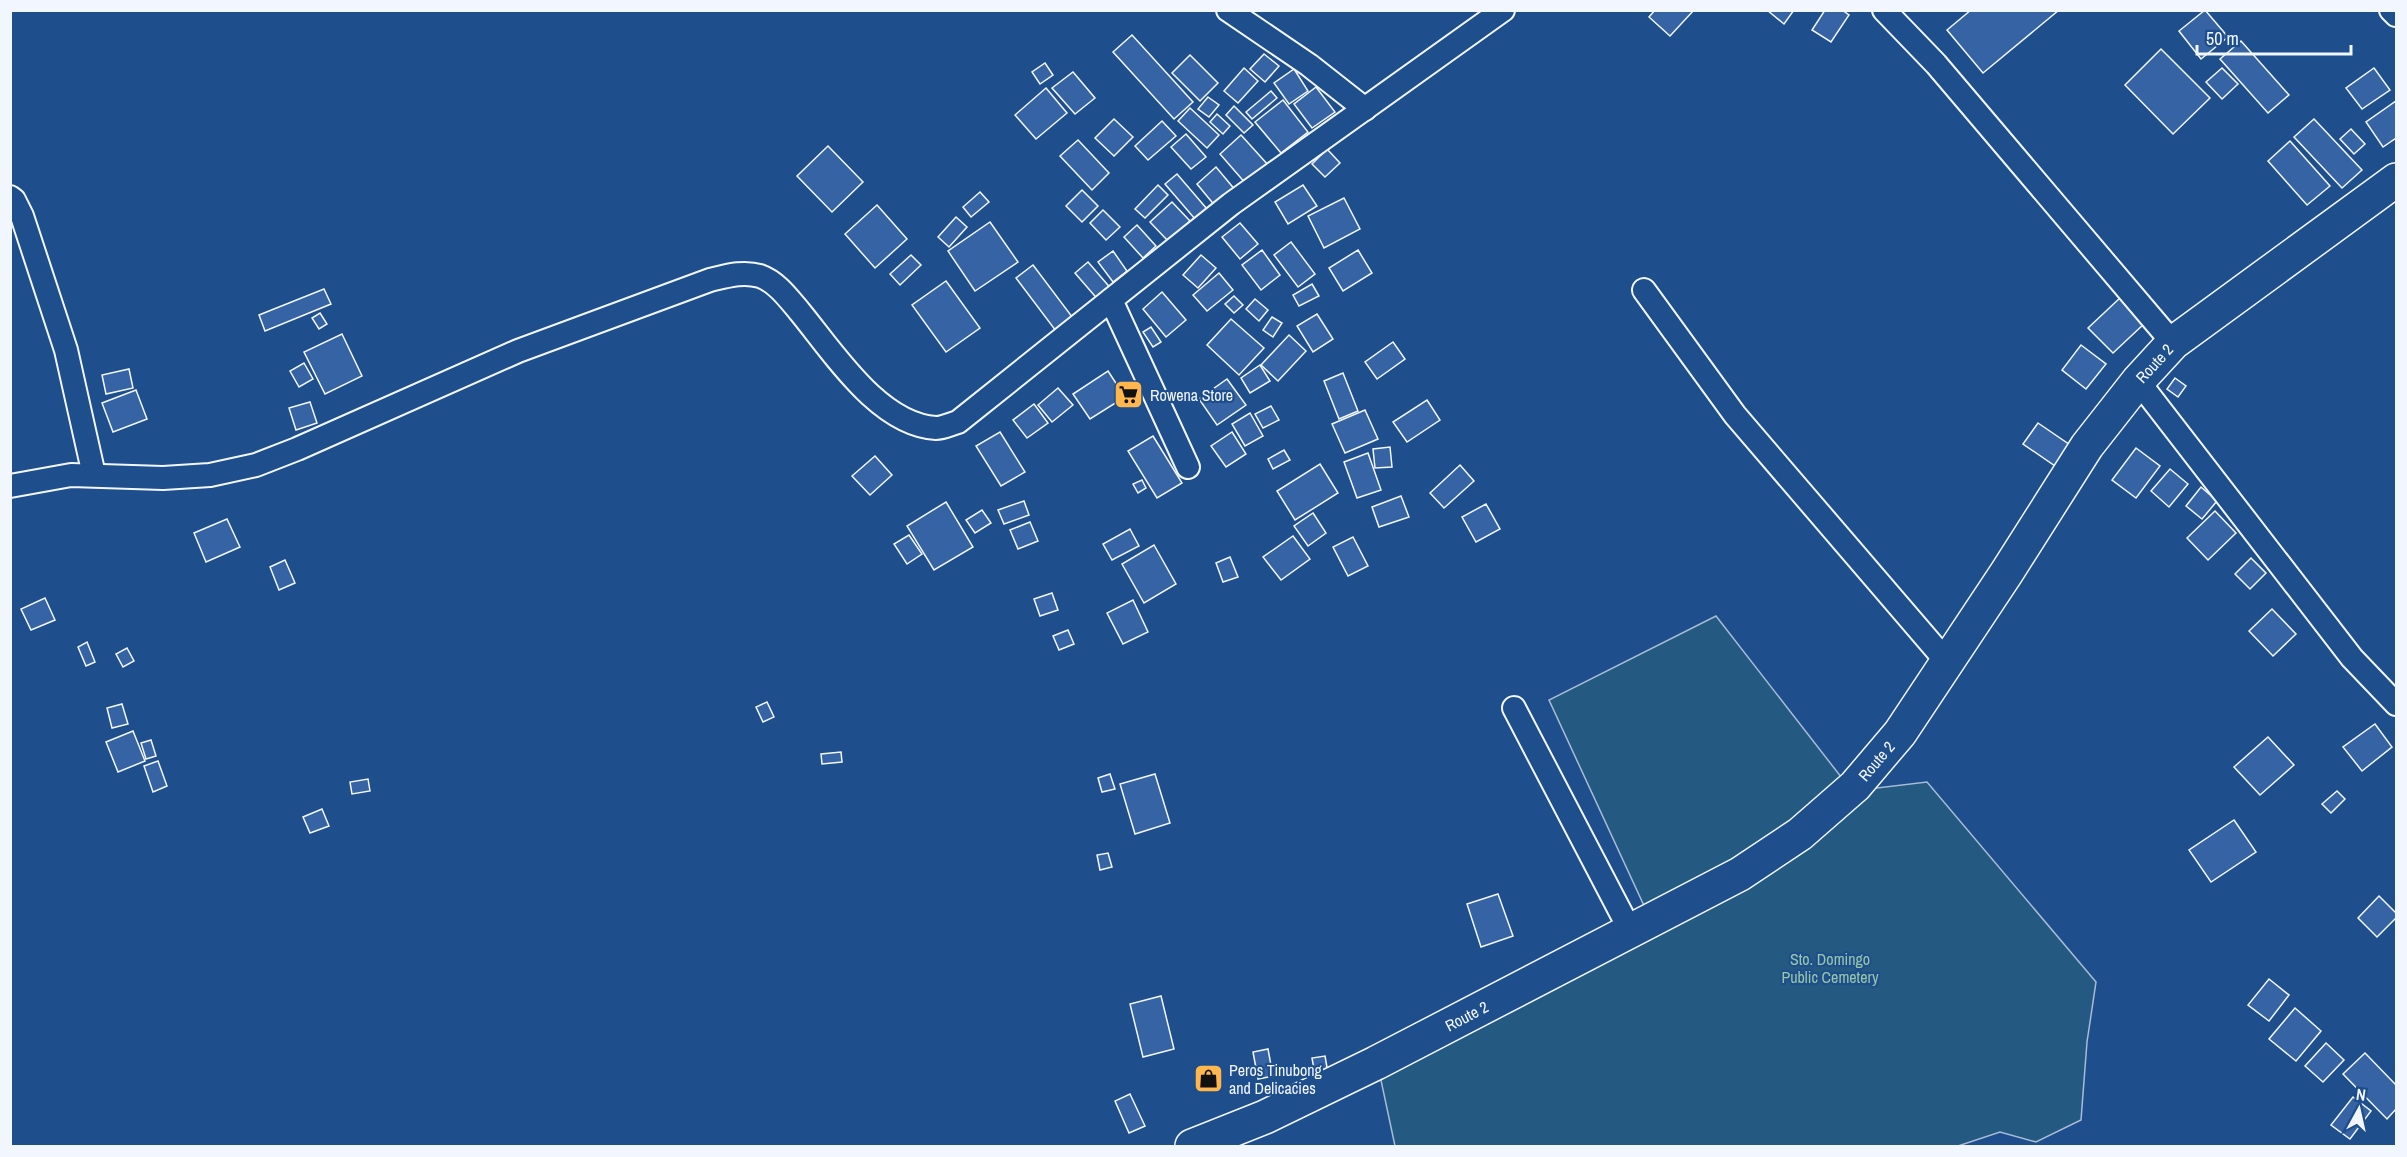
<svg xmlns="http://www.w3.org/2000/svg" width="2407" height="1157" viewBox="0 0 2407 1157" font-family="'Archivo Narrow',sans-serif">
<rect width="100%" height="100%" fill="#1f4e8c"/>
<polygon fill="#245a82" stroke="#a8bbd7" stroke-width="1.5" points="1716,616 1852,791 1927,782 2096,982 2087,1042 2081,1120 2036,1142 2000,1132 1958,1146 1395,1146 1379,1071 1652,923 1549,700"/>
<g fill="#3563a3" stroke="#f2f6ff" stroke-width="1.5">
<polygon points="1655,10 1694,10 1670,36 1649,17"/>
<polygon points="1767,10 1794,10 1784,24"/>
<polygon points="1825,10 1842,10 1849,15 1831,42 1812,30"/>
<polygon points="1971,10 2059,10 1983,73 1947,30"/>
<polygon points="2205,10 2228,37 2201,59 2179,31"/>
<polygon points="1132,35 1193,102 1174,119 1113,52"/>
<polygon points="2241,41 2289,95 2268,113 2220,59"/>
<polygon points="2161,49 2210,98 2173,134 2125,85"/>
<polygon points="1264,54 1279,66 1265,82 1250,69"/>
<polygon points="1190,55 1218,83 1200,101 1172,73"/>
<polygon points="1045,63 1053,75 1040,84 1032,72"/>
<polygon points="1244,68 1258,81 1238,103 1224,91"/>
<polygon points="2222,68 2238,84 2222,99 2206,82"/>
<polygon points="2374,68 2390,90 2362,109 2346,88"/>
<polygon points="1294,69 1308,91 1289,104 1274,83"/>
<polygon points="1073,72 1095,98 1075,114 1052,88"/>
<polygon points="1316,87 1335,112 1312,128 1294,104"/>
<polygon points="1046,88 1067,113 1036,139 1015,115"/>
<polygon points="1271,91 1277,98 1252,119 1246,112"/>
<polygon points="1208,97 1219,105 1209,117 1198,109"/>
<polygon points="1283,100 1308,132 1281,153 1255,122"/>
<polygon points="2396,101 2396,138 2383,147 2366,122"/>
<polygon points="1234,106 1253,125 1244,133 1226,115"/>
<polygon points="1190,108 1219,135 1207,148 1178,121"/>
<polygon points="1217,114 1230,126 1223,134 1210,122"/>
<polygon points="1114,119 1133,137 1114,156 1095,138"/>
<polygon points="2314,119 2362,170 2342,188 2294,137"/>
<polygon points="1162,121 1176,136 1148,160 1135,146"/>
<polygon points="2351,129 2365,144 2354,154 2340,139"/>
<polygon points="1186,134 1206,157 1191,169 1171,147"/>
<polygon points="1241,135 1269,166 1247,185 1220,154"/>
<polygon points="1078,140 1109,173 1092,190 1060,156"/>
<polygon points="2290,141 2330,186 2307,205 2268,161"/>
<polygon points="828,146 863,182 832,212 797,176"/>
<polygon points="1327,149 1340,163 1325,177 1312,164"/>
<polygon points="1216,167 1236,191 1216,207 1197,184"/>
<polygon points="1177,174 1213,216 1201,226 1165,184"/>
<polygon points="1158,185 1168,195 1145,218 1135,209"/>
<polygon points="1303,185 1317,206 1288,224 1275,202"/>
<polygon points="1082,190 1098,206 1082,222 1066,206"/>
<polygon points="980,192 989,202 971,217 963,207"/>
<polygon points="1344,198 1360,229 1324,248 1308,216"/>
<polygon points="1172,202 1190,221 1168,241 1150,222"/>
<polygon points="877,205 907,239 875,268 845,234"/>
<polygon points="1103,210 1120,227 1106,240 1090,223"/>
<polygon points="956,217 967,227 949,247 938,237"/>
<polygon points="990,222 1018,262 975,291 948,251"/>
<polygon points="1240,223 1258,244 1240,259 1222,237"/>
<polygon points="1137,225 1156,246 1143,258 1124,237"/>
<polygon points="1291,242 1315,274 1298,287 1274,255"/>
<polygon points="1262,250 1280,275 1261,290 1242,265"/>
<polygon points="1358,250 1372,273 1343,291 1329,268"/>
<polygon points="1113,251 1127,271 1113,282 1098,262"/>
<polygon points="911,255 921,265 900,285 890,274"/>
<polygon points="1201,255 1216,268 1198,288 1183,275"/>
<polygon points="1088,262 1113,291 1100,302 1075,273"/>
<polygon points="1033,265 1076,322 1059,335 1016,278"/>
<polygon points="1219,273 1233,290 1207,311 1193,295"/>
<polygon points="946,281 980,328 946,352 912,305"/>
<polygon points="1312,284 1319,296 1299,306 1293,295"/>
<polygon points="324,289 331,304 265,331 259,315"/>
<polygon points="1162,292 1186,320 1166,337 1143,309"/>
<polygon points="1234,296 1243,305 1234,313 1225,304"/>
<polygon points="2121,297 2146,322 2113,353 2088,328"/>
<polygon points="1255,299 1268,310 1259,321 1246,309"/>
<polygon points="320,313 327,324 319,329 312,318"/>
<polygon points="1317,314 1333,339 1313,352 1297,326"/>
<polygon points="1272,317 1282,323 1273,337 1263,330"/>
<polygon points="1231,319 1264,348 1239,375 1207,345"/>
<polygon points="1151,327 1161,342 1153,347 1143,332"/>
<polygon points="342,334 362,376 325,394 304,352"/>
<polygon points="1289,335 1306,351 1278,381 1261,365"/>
<polygon points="1393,342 1405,359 1377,379 1365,362"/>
<polygon points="2081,345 2106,364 2086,389 2062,370"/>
<polygon points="304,363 313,379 299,387 290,371"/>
<polygon points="1260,365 1270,381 1250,393 1241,378"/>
<polygon points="129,369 133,388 106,394 102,375"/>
<polygon points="1108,371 1125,397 1090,419 1073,394"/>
<polygon points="1343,373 1358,411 1339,419 1324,381"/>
<polygon points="2175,378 2186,386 2178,397 2167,389"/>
<polygon points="1227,379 1246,405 1217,425 1199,399"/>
<polygon points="1058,388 1073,405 1052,422 1038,405"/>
<polygon points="136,390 147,419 113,432 102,403"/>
<polygon points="1427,400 1440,420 1407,442 1393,422"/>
<polygon points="310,402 317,423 296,430 289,408"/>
<polygon points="1034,404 1048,423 1027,438 1013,420"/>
<polygon points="1271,406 1279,420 1263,428 1255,414"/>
<polygon points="1365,410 1378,439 1345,453 1332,424"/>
<polygon points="1250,413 1263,436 1245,446 1232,424"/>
<polygon points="2038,423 2073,447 2058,468 2023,444"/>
<polygon points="1000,432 1025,472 1001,486 976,446"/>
<polygon points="1232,432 1246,454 1226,467 1211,446"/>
<polygon points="1153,436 1182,483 1157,498 1128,451"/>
<polygon points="1390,447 1392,467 1375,468 1373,449"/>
<polygon points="2136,448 2160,466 2136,498 2112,480"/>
<polygon points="1284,450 1290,460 1273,469 1268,459"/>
<polygon points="1368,453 1381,490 1357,498 1344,462"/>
<polygon points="875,456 892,475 870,495 852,476"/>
<polygon points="1320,464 1338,493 1295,520 1277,491"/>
<polygon points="1460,465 1474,481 1444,508 1430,493"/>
<polygon points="2170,469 2188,484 2169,507 2151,491"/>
<polygon points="1142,480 1146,488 1138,493 1133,484"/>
<polygon points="2201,487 2217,501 2202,519 2186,506"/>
<polygon points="1401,496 1409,517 1379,527 1372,507"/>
<polygon points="1024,501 1029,515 1004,524 998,510"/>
<polygon points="946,502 973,547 934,570 907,526"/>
<polygon points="1486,504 1500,529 1476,542 1462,517"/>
<polygon points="982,510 991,523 975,533 966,520"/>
<polygon points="2215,511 2236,533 2208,560 2187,538"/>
<polygon points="1313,513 1326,533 1308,546 1294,526"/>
<polygon points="227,519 240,547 206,562 194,533"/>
<polygon points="1030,522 1038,541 1018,549 1010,530"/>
<polygon points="1130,529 1139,546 1112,560 1103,544"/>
<polygon points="909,535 922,554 907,564 894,544"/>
<polygon points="1293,536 1310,559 1281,580 1263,557"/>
<polygon points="1353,537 1368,566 1348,576 1333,547"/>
<polygon points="1154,545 1176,584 1144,603 1122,564"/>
<polygon points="1230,557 1238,577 1223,582 1216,563"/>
<polygon points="2251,558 2266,573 2250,589 2235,574"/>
<polygon points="285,560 295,583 279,590 270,567"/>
<polygon points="1052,593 1058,610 1040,616 1034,599"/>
<polygon points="45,598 55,620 31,630 21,609"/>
<polygon points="1133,600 1148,632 1123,644 1107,613"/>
<polygon points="2272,609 2296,634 2273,656 2249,631"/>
<polygon points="1068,630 1074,644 1059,650 1053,636"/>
<polygon points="87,642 95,662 86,666 78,647"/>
<polygon points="127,648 134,661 123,667 116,654"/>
<polygon points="767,702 774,717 763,722 756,707"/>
<polygon points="122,704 128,724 112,728 107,708"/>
<polygon points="2375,724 2392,747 2362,771 2343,747"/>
<polygon points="133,731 145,761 118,772 106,742"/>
<polygon points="2268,737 2294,765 2260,795 2234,767"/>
<polygon points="151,740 156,756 146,759 141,743"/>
<polygon points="841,752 842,762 822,764 821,754"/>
<polygon points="158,761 167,786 153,792 144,766"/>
<polygon points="1110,774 1115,789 1102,792 1098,778"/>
<polygon points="1155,774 1170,823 1135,834 1120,784"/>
<polygon points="368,779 370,791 352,794 350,782"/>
<polygon points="2337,791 2345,799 2331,813 2322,804"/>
<polygon points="322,809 329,826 310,833 303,817"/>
<polygon points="2234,820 2256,852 2211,882 2189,850"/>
<polygon points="1108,853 1112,867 1100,870 1097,855"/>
<polygon points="1498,894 1513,936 1481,947 1467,904"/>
<polygon points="2379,896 2396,913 2396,918 2377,937 2358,918"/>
<polygon points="2269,979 2289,995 2269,1021 2248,1005"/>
<polygon points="1161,996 1174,1049 1143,1057 1130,1004"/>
<polygon points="2295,1008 2321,1031 2296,1061 2269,1039"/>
<polygon points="2326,1043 2344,1060 2323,1082 2305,1066"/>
<polygon points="1268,1049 1273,1076 1258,1079 1253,1052"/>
<polygon points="2365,1053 2396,1085 2396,1109 2387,1119 2343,1074"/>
<polygon points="1325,1056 1328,1073 1315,1075 1312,1058"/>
<polygon points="1130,1094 1145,1126 1129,1133 1115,1101"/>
<polygon points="2353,1097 2371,1111 2350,1139 2331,1125"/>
</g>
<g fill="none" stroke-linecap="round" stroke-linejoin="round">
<defs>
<g id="minor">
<polyline points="1228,10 1309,65 1365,109"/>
<polyline points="1884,10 1936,64 2173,343"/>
<polyline points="2391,10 2396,15"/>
<polyline points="10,197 14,200 22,216 66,350 94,475"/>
<polyline points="1644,290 1735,415 1947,662"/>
<polyline points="1111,300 1188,467"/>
<polyline points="2138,381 2352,658 2396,704"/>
<path d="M10,486L71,475L163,478L210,475L256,465L297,449L518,351L710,280C727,276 743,271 760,276C777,282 789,299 800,312C833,352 879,425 936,428C943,428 951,424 958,422L1231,204L1503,10"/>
<polyline points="1514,708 1631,932"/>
</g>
<g id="highway">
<path id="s1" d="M1192,1146L1265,1117L1376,1063L1740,874L1800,834L1855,786L1900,733L2007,572L2087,446L2138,381L2173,343L2396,180"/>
</g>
</defs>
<use href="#minor" stroke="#f2f6ff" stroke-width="26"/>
<use href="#highway" stroke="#f2f6ff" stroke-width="36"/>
<use href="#minor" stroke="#1f4e8c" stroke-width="22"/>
<use href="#highway" stroke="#1f4e8c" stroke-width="33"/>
</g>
<defs>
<symbol id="supermarket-square" viewBox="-11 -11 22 22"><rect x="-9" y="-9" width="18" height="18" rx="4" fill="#ffb74d" stroke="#1f4e8c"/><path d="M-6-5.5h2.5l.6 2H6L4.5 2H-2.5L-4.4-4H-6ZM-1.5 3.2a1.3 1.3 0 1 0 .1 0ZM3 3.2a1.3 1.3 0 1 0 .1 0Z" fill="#111"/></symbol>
<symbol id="shop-square" viewBox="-11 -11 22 22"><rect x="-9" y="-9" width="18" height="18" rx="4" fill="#ffb74d" stroke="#1f4e8c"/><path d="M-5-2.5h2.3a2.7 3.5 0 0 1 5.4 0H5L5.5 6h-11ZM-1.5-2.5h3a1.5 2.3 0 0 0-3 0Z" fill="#111"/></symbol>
</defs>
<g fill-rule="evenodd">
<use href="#supermarket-square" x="1112" y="378" width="33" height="33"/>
<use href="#shop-square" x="1192" y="1062" width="33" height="33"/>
</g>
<g text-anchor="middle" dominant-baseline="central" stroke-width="4.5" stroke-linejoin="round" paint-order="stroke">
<g font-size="16" fill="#f2f6ff" stroke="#1f4e8c">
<text stroke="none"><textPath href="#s1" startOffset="1276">Route 2</textPath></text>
<text stroke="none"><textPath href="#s1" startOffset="790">Route 2</textPath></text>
<text stroke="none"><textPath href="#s1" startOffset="304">Route 2</textPath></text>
</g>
<g font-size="16" fill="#f2f6ff" stroke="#1f4e8c" text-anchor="start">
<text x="1150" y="395">Rowena Store</text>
<text x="1229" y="1070">Peros Tinubong<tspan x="1229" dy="18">and Delicacies</tspan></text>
</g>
<g font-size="16" fill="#97c8a6" stroke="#1f4e8c">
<text x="1830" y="959">Sto. Domingo<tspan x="1830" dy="18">Public Cemetery</tspan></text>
</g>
</g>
<rect width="2407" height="1157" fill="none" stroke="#f2f6ff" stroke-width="24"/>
<g transform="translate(2359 1109) rotate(8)" stroke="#1f4e8c" stroke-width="4.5" paint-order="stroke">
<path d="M0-4.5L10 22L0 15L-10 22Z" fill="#f2f6ff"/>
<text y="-9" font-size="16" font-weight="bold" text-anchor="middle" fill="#f2f6ff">N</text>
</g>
<path d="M2197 45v9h154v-9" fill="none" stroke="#f2f6ff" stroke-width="3"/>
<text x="2206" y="45" font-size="18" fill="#f2f6ff" stroke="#1f4e8c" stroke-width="4.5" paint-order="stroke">50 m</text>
</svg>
